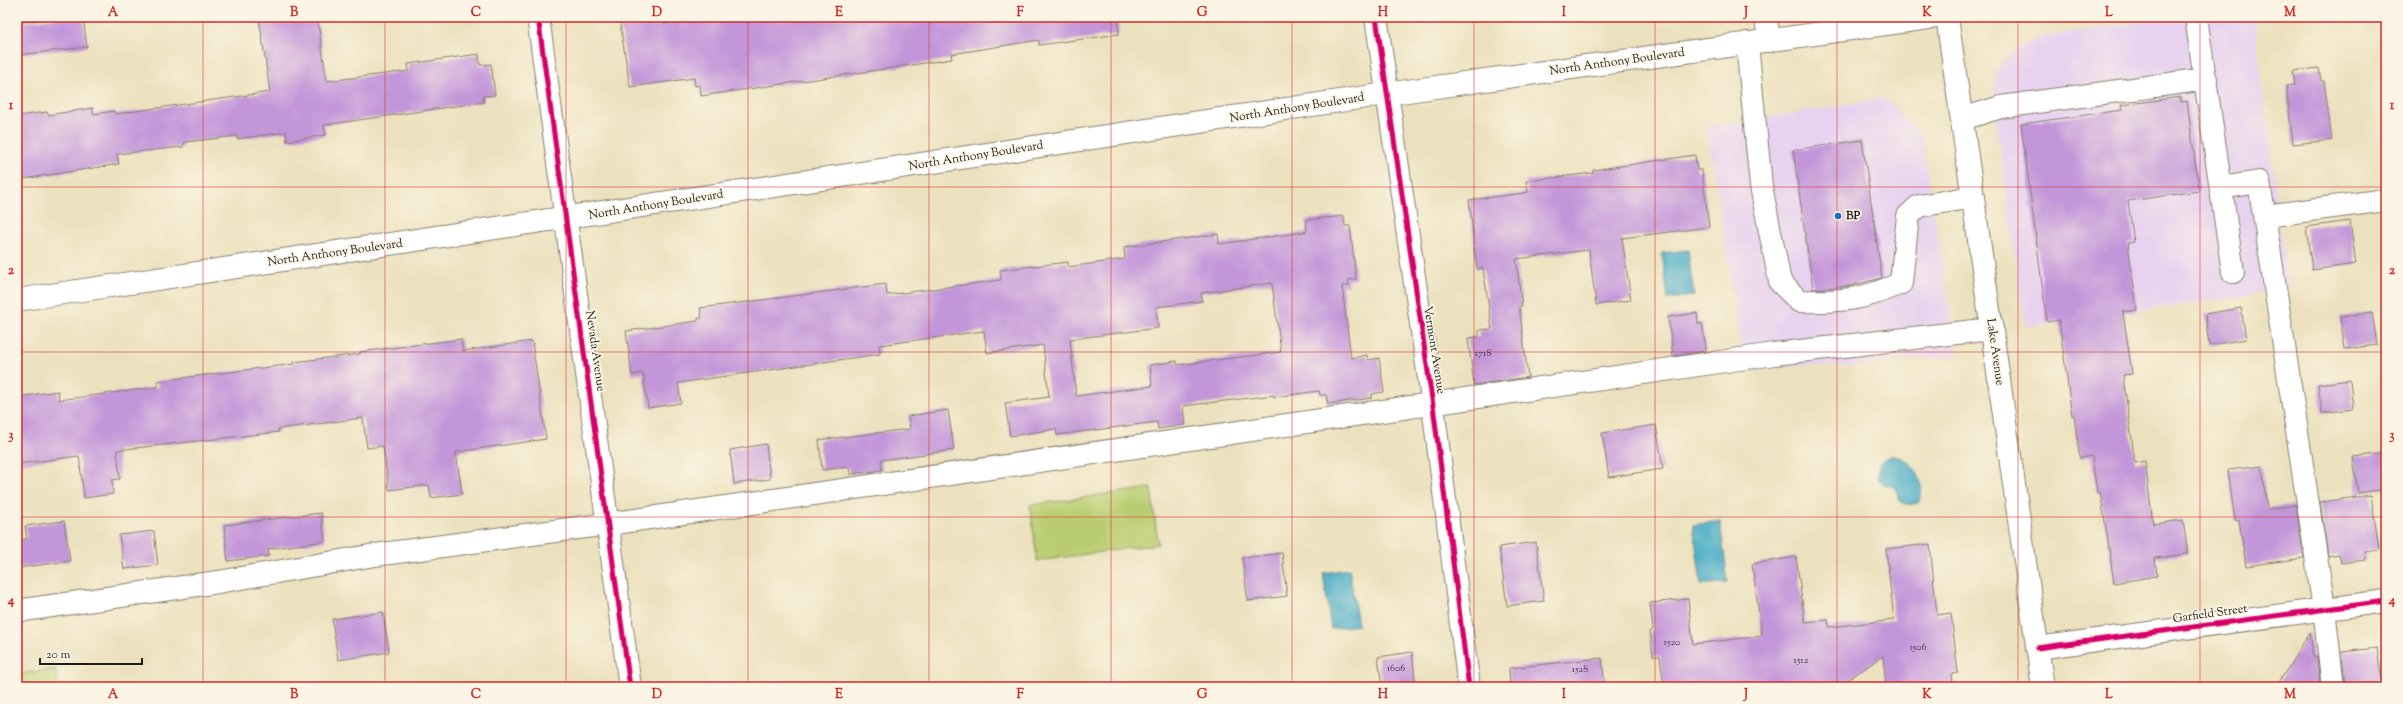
<svg xmlns="http://www.w3.org/2000/svg" width="2403" height="704" viewBox="0 0 2403 704" font-family="'Sorts Mill Goudy',serif">
<rect width="100%" height="100%" fill="#fcf5e5"/>
<filter id="ink" filterUnits="userSpaceOnUse"><feTurbulence type="fractalNoise" baseFrequency=".025" numOctaves="2"/><feDisplacementMap in="SourceGraphic" scale="8" xChannelSelector="R" yChannelSelector="G"/><feConvolveMatrix kernelMatrix="1 2 1 2 8 2 1 2 1" color-interpolation-filters="sRGB"/></filter>
<filter id="wash" filterUnits="userSpaceOnUse"><feTurbulence type="fractalNoise" baseFrequency=".012" numOctaves="4" result="noise"/><feDisplacementMap in="SourceGraphic" scale="16" xChannelSelector="R" yChannelSelector="G"/><feGaussianBlur stdDeviation="0.9" result="paint"/><feColorMatrix in="noise" values="0 0 0 0 0 0 0 0 0 0 0 0 0 0 0 0 0 1.4 0 .05"/><feComposite in="paint" operator="in"/></filter>
<g filter="url(#wash)">
<rect width="100%" height="100%" fill="#ece1be"/>
<g fill="#e7d2ef">
<polygon points="2178,17 2254,17 2288,290 2025,327 1993,100 1997,71 2002,62 2017,48 2044,36"/>
<polygon points="1885,98 1922,136 1957,355 1848,366 1803,365 1745,372 1707,127"/>
</g>
<g fill="#b9cd70" stroke="#6a7446">
<polygon points="1151,488 1158,544 1037,561 1030,505"/>
<polygon points="56,669 58,687 17,687 17,674"/>
</g>
<g fill="#46acc5" stroke="#316470">
<polygon points="1688,250 1694,296 1668,299 1662,253"/>
<path d="M1889,456C1912,454 1929,483 1918,503L1906,505L1901,501L1894,487L1885,485L1878,479L1879,464Z"/>
<polygon points="1720,521 1728,582 1701,585 1693,525"/>
<polygon points="1349,569 1358,625 1331,629 1323,573"/>
</g>
<g id="blocks">
<g fill="#c395d9" fill-rule="evenodd">
<polygon points="61,17 83,17 87,47 17,55 17,23"/>
<polygon points="259,17 317,17 327,81 409,71 408,64 479,54 480,65 491,64 495,95 483,96 484,102 324,125 326,135 287,141 286,132 237,139 237,136 185,142 183,147 117,154 119,164 17,180 17,116 47,112 48,115 93,108 93,114 114,111 115,114 270,92"/>
<polygon points="619,17 663,17 664,24 703,17 1118,17 1119,34 1039,45 1039,40 951,54 952,59 701,96 700,85 695,86 694,78 630,87"/>
<polygon points="2319,68 2321,81 2324,81 2332,140 2293,144 2286,86 2295,85 2293,71"/>
<polygon points="2181,97 2181,102 2187,101 2199,191 2128,201 2134,242 2128,243 2137,310 2123,312 2132,374 2123,375 2135,463 2145,461 2153,524 2183,520 2188,554 2155,558 2157,576 2114,583 2104,515 2100,492 2097,493 2092,456 2080,458 2074,415 2072,416 2059,320 2047,322 2021,124 2122,110 2121,105"/>
<polygon points="1862,140 1882,278 1850,286 1813,289 1793,150"/>
<polygon points="1695,155 1697,170 1702,170 1709,227 1622,238 1631,300 1596,305 1589,250 1516,259 1522,306 1519,306 1528,377 1474,385 1468,338 1479,337 1479,330 1492,329 1483,268 1477,269 1469,200 1524,193 1528,192 1526,181 1593,173 1593,170"/>
<path d="M1344,216L1345,226H1350L1356,279L1348,280L1349,286H1342L1351,358L1367,355L1368,360L1379,358L1384,392L1372,394V398L1328,404L1326,395H1320L1319,391L1274,397V395L1183,406L1185,425L1158,429L1157,422L1057,435L1056,429L1010,436L1005,403L1049,397L1043,345L987,353L984,331L879,345L880,354L678,383L681,403L648,408L643,373L632,375L626,331L698,321V318H702L700,308L886,284L887,295L1001,280L1000,270L1068,262V267L1125,259L1124,247L1218,234L1219,244L1304,232L1307,231L1306,220ZM1272,283L1281,352L1177,365V361L1150,365L1152,386L1076,396L1070,339L1158,328L1156,307L1202,301L1201,293Z"/>
<polygon points="2350,221 2356,264 2312,270 2306,227"/>
<polygon points="2241,308 2246,339 2209,345 2205,314"/>
<polygon points="2372,312 2377,345 2345,349 2340,317"/>
<polygon points="1697,313 1698,324 1702,323 1706,351 1673,356 1668,317"/>
<polygon points="461,339 463,351 532,341 546,439 456,452 462,494 431,498 429,485 389,490 383,446 367,448 363,418 278,429 279,432 117,450 120,479 112,480 113,494 84,498 79,456 17,464 17,397 58,391 59,400 158,387 157,381 294,364 293,362 360,354 360,352"/>
<polygon points="2350,380 2353,409 2322,413 2318,384"/>
<polygon points="948,410 954,450 881,460 882,470 850,474 849,467 822,470 819,440 910,429 908,416"/>
<polygon points="1656,425 1663,469 1609,477 1602,433"/>
<polygon points="766,444 770,479 734,484 730,450"/>
<polygon points="2386,453 2386,489 2358,493 2353,457"/>
<polygon points="2262,466 2267,509 2296,505 2304,558 2246,566 2239,520 2235,521 2228,470"/>
<polygon points="2371,495 2379,549 2365,551 2366,560 2341,563 2339,554 2328,556 2320,502"/>
<polygon points="321,513 325,541 268,549 269,556 228,561 224,525"/>
<polygon points="64,521 70,561 17,568 17,540 27,539 25,526"/>
<polygon points="154,531 158,565 124,569 119,535"/>
<polygon points="1536,542 1544,601 1507,606 1499,547"/>
<polygon points="1930,544 1937,615 1951,613 1958,673 1952,674 1953,685 1910,687 1910,683 1886,685 1883,656 1837,687 1664,687 1660,656 1653,656 1650,632 1653,630 1650,603 1688,599 1693,644 1762,636 1752,564 1796,557 1805,622 1828,620 1829,627 1894,620 1886,549"/>
<polygon points="1282,553 1287,596 1248,601 1242,558"/>
<polygon points="383,612 389,652 338,660 332,619"/>
<polygon points="2310,632 2313,656 2317,656 2320,687 2276,687"/>
<polygon points="2377,648 2383,687 2345,687 2342,652"/>
<polygon points="1412,652 1416,687 1382,687 1378,657"/>
<polygon points="1602,658 1605,687 1510,687 1509,668"/>
</g>
</g>
</g>
<g filter="url(#ink)">
<use href="#blocks" fill-opacity="0" stroke="#847e6d" stroke-width="1"/>
<g fill="none" stroke-linecap="round" stroke-linejoin="round">
<defs>
<g id="minor">
<polyline points="538,17 630,687"/>
<polyline points="1376,17 1433,406 1469,687"/>
<polyline points="1766,17 1769,41"/>
<polyline points="2196,17 2233,272"/>
<path d="M1747,43L1761,186L1780,282L1799,301C1839,302 1865,300 1901,283L1908,216L1919,206L1973,197"/>
<polyline points="1962,119 2001,107 2206,79"/>
<polyline points="2221,188 2259,182 2324,609 2333,687"/>
<polyline points="2265,216 2386,200"/>
<polyline points="17,611 218,582 375,555 608,524 1774,354 1992,329"/>
<polyline points="2037,648 2386,601"/>
</g>
<g id="major">
<polyline points="1947,17 2043,687"/>
<polyline points="17,300 1386,94 1936,17"/>
</g>
</defs>
<use href="#minor" stroke="#847e6d" stroke-width="24"/>
<use href="#major" stroke="#847e6d" stroke-width="24"/>
<use href="#minor" stroke="#fff" stroke-width="22"/>
<use href="#major" stroke="#fff" stroke-width="22"/>
<defs>
<g id="cycleway">
<polyline points="538,17 630,687"/>
<polyline points="1376,17 1433,406 1469,687"/>
<polyline points="2037,648 2386,601"/>
</g>
</defs>
<use href="#cycleway" stroke="#fcf5e5" stroke-width="8"/>
<use href="#cycleway" stroke="#d6006c" stroke-width="5"/>
</g>
</g>
<path fill="none" stroke="#d62828" stroke-width="1" stroke-opacity="0.55" d="M203,17V687M385,17V687M566,17V687M748,17V687M929,17V687M1111,17V687M1292,17V687M1474,17V687M1655,17V687M1837,17V687M2018,17V687M2200,17V687M17,187H2386M17,352H2386M17,517H2386"/>
<circle fill="#1f6fb2" stroke="#fcf5e5" stroke-width="1.5" cx="1838" cy="216" r="4"/>
<g text-anchor="middle" dominant-baseline="central" stroke-width="3.5" stroke-linejoin="round" paint-order="stroke">
<g font-size="10" fill="#463a4b">
<text x="1483" y="353">1718</text>
<text x="1672" y="642">1520</text>
<text x="1918" y="647">1506</text>
<text x="1801" y="660">1512</text>
<text x="1396" y="668">1606</text>
<text x="1580" y="669">1528</text>
</g>
<g font-size="12" fill="#1c1c1c" stroke="#fcf5e5">
<text transform="translate(1617 62) rotate(-8)">North Anthony Boulevard</text>
<text transform="translate(1297 108) rotate(-9)">North Anthony Boulevard</text>
<text transform="translate(976 156) rotate(-9)">North Anthony Boulevard</text>
<text transform="translate(656 205) rotate(-9)">North Anthony Boulevard</text>
<text transform="translate(335 253) rotate(-8)">North Anthony Boulevard</text>
<text transform="translate(1434 350) rotate(81)">Vermont Avenue</text>
<text transform="translate(595 351) rotate(82)">Nevada Avenue</text>
<text transform="translate(1995 352) rotate(82)">Lake Avenue</text>
<text transform="translate(2210 614) rotate(-8)">Garfield Street</text>
</g>
<g font-size="12" font-weight="bold" fill="#1c1c1c" stroke="#fcf5e5" text-anchor="start">
<text x="1846" y="216">BP</text>
</g>
</g>
<rect width="2403" height="704" fill="none" stroke="#fcf5e5" stroke-width="44"/>
<path d="M40 658v6h102v-6" fill="none" stroke="#1c1c1c" stroke-width="2"/>
<text x="46" y="658" font-size="12" fill="#1c1c1c" stroke="#fcf5e5" stroke-width="3" paint-order="stroke">20 m</text>
<rect x="22" y="22" width="2359" height="660" fill="none" stroke="#d62828" stroke-width="1.5"/>
<g font-size="13" text-anchor="middle" font-weight="bold" fill="#d62828">
<text x="113" y="16">A</text>
<text x="294" y="16">B</text>
<text x="476" y="16">C</text>
<text x="657" y="16">D</text>
<text x="839" y="16">E</text>
<text x="1020" y="16">F</text>
<text x="1202" y="16">G</text>
<text x="1383" y="16">H</text>
<text x="1564" y="16">I</text>
<text x="1746" y="16">J</text>
<text x="1927" y="16">K</text>
<text x="2109" y="16">L</text>
<text x="2290" y="16">M</text>
<text x="11" y="109">1</text>
<text x="2392" y="109">1</text>
<text x="11" y="274">2</text>
<text x="2392" y="274">2</text>
<text x="11" y="439">3</text>
<text x="2392" y="439">3</text>
<text x="11" y="604">4</text>
<text x="2392" y="604">4</text>
<text x="113" y="698">A</text>
<text x="294" y="698">B</text>
<text x="476" y="698">C</text>
<text x="657" y="698">D</text>
<text x="839" y="698">E</text>
<text x="1020" y="698">F</text>
<text x="1202" y="698">G</text>
<text x="1383" y="698">H</text>
<text x="1564" y="698">I</text>
<text x="1746" y="698">J</text>
<text x="1927" y="698">K</text>
<text x="2109" y="698">L</text>
<text x="2290" y="698">M</text>
</g>
</svg>
